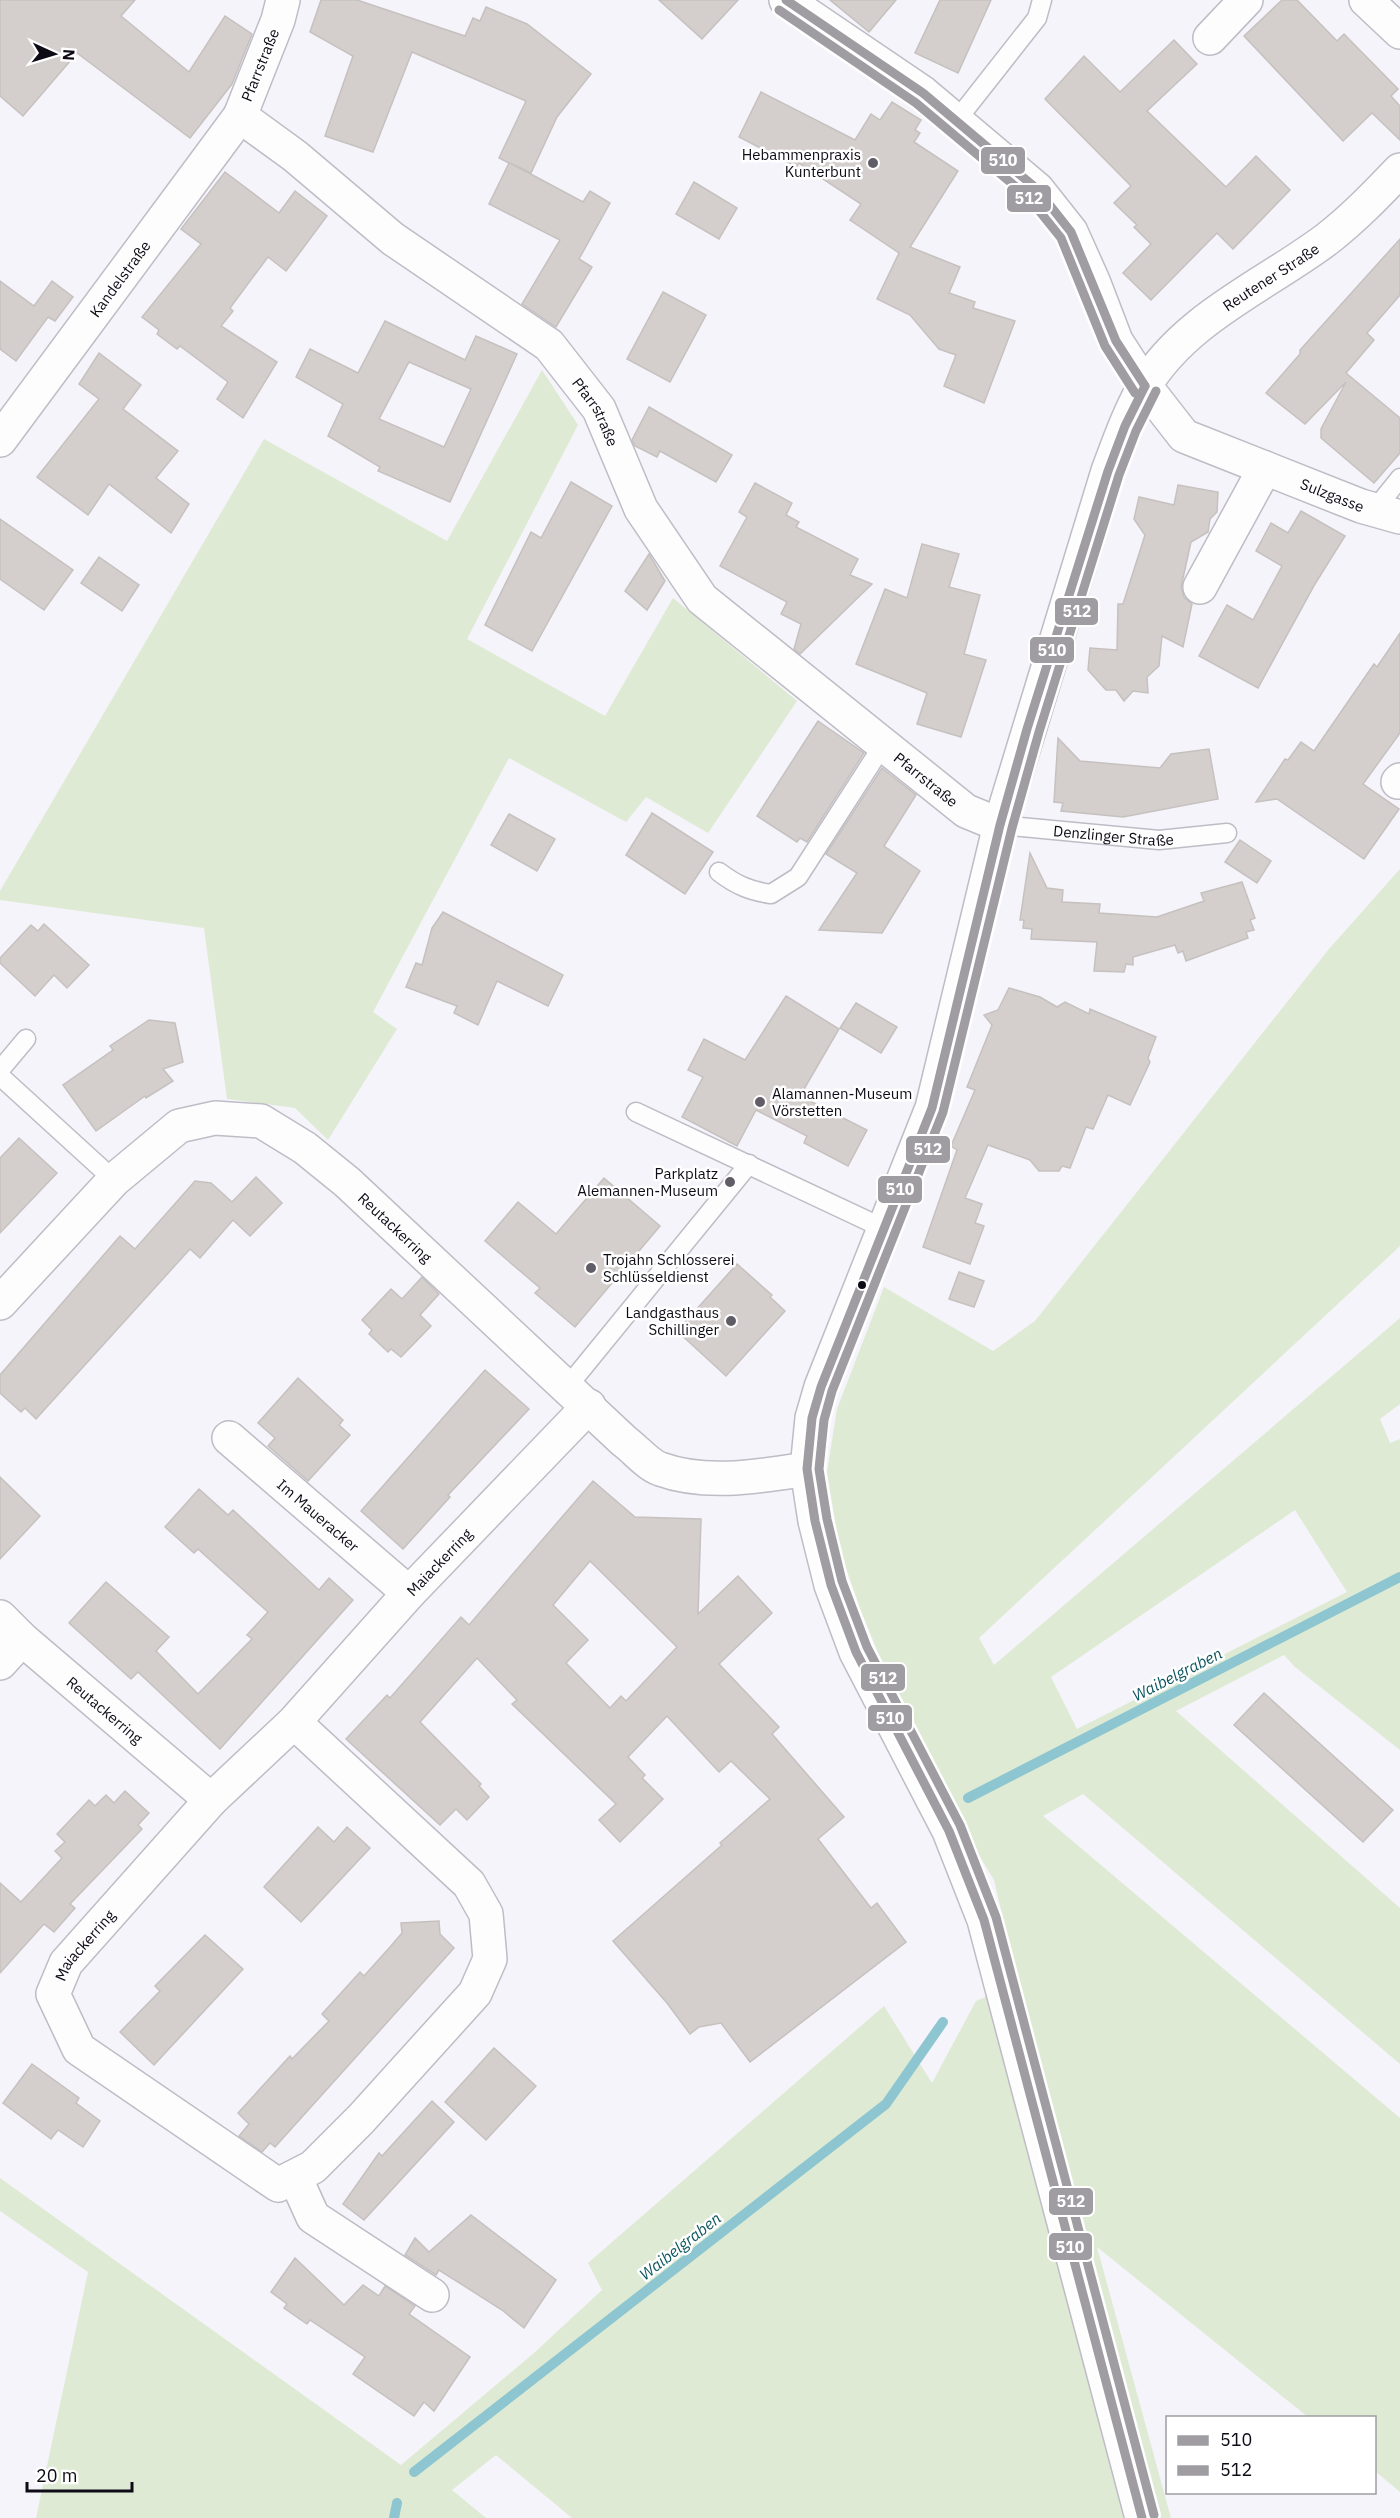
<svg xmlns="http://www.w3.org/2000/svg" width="1400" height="2518" viewBox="0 0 1400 2518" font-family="'IBM Plex Sans',sans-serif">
<rect width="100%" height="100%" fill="#f5f4fa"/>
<g fill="#deead3" fill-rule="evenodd">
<polygon points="542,370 578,425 467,639 605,716 673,598 797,701 708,833 646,797 626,822 509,758 373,1012 397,1029 328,1140 295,1108 227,1099 204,928 0,900 0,891 264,439 447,541"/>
<path d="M1400,869V1246L979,1638L994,1665L1400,1318V1404L1380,1419L1390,1443L1400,1439V1750L1295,1667L1284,1655L1176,1711L1400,1908V2064L1083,1794L1043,1816L1400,2118V2492L1375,2471L1374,2418L1308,2417L1097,2247L1171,2518H572L496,2455L452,2490L486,2518H36L88,2272L0,2211V2178L401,2465L534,2353L602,2290L588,2263L884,2006L932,2083L976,2001L1018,1983L994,1880L962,1827L883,1665L861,1611L840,1551L827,1472L837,1409L884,1287L993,1351L1035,1321L1329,949ZM1295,1510L1347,1592L1077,1729L1051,1677Z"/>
</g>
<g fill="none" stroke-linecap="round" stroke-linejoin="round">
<g stroke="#8dc6d0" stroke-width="10">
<polyline points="968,1798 1400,1577"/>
<polyline points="414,2472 886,2104 943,2022"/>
<polyline points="394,2518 397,2503"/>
</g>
</g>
<g fill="#d4cfcd" stroke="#c6c1bf" stroke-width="1.5" fill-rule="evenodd">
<polygon points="0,0 135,0 121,16 189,72 225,16 252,34 232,84 190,138 77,53 23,116 0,96"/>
<polygon points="321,0 357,0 465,36 473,18 480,21 486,7 527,24 591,74 557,117 531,173 510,163 583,202 590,191 610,203 579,259 592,267 556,327 522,304 560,240 489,204 509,163 499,158 526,101 412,52 373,152 325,136 353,56 310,32"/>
<polygon points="659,0 738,0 702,39"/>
<polygon points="830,0 896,0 869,32"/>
<polygon points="940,0 991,0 958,73 915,53"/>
<polygon points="1282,0 1297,0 1337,41 1344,34 1398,89 1391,96 1400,106 1400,140 1372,113 1343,141 1244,36"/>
<polygon points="1174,40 1197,64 1147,111 1226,187 1256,156 1290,190 1233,249 1217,233 1151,300 1123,273 1151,244 1134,227 1137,225 1114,203 1131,186 1045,99 1084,56 1120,92"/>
<polygon points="761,92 855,140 871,114 880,120 892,102 921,120 915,130 920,133 914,142 958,171 910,247 960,267 949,293 975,302 973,308 1015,321 984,403 944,386 956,355 939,349 910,315 877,299 899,253 850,220 861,204 799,163 797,167 739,137"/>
<polygon points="225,172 279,213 295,191 327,216 286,271 268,257 230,308 233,311 221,326 277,362 243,418 217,399 228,382 180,346 177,349 157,334 159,330 142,317 201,244 181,229"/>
<polygon points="694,182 737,208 719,239 676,214"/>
<polygon points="1400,239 1400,295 1367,333 1374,340 1346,373 1400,418 1400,453 1374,483 1321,438 1321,429 1346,382 1305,424 1266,393 1300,354 1300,350"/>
<polygon points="0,281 34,306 52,281 73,297 55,321 48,317 16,361 0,349"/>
<polygon points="663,292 706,315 670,382 627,359"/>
<path d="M385,321L465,360L476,336L517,354L450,502L378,471L380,467L328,436L343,404L296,377L310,349L358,373ZM409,362L471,389L444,447L379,419Z"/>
<polygon points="99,353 141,385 123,409 178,451 156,478 189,504 171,533 109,484 88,515 37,477 99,399 79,384"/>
<polygon points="649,407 732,455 716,482 660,451 657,457 635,446 632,440"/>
<polygon points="571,482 612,506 532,651 485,625 531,532 541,538"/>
<polygon points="755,483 792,503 786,515 799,522 796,527 858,559 850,575 872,584 800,654 794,649 801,624 781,614 787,602 720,566 747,517 739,512"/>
<polygon points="1178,485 1218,492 1217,512 1210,519 1208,532 1191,542 1181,587 1184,597 1192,604 1183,647 1162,636 1159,666 1147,677 1148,693 1133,691 1124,701 1116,690 1106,690 1088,670 1090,648 1117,650 1118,604 1123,604 1145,535 1134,519 1139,497 1174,505"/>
<polygon points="1301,511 1345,536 1315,584 1258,688 1199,656 1227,605 1253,620 1282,566 1256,551 1271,523 1288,533"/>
<polygon points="0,519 73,570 44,610 0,579"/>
<polygon points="922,544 959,554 949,587 980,595 964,654 986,660 961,737 917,724 927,693 856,664 885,589 907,598"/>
<polygon points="649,554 665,581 647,610 625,591"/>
<polygon points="99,557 139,585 122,611 81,583"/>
<polygon points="1400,633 1400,733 1363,784 1399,809 1364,859 1277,799 1256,802 1285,759 1288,760 1301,742 1314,751 1374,664 1377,667"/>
<polygon points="818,721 864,753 807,842 800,838 797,842 757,816"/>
<polygon points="1058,738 1080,761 1160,768 1171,754 1209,749 1218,799 1123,817 1061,811 1063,803 1054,802"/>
<polygon points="882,768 916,795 884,846 920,871 882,933 819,930 857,873 826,854"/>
<polygon points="652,813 713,852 685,894 626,855"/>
<polygon points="509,814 555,839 537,871 491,845"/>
<polygon points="1240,840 1271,861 1257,883 1225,862"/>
<polygon points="1030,853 1047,888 1063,890 1062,902 1100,904 1099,913 1157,917 1204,901 1201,893 1242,882 1255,918 1250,920 1254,930 1246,932 1248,938 1186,961 1183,951 1178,953 1175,945 1133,957 1133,965 1126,964 1124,972 1094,971 1097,942 1031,939 1032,929 1023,928 1024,920 1020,920"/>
<polygon points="443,912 563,975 548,1006 497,981 478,1025 454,1013 457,1006 406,987 416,963 422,965 432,928"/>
<polygon points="44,924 89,965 67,988 54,975 35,996 0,963 0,958 31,925 38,931"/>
<polygon points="1009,988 1040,997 1057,1007 1065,1002 1089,1014 1090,1009 1156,1037 1148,1058 1150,1062 1130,1105 1108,1095 1093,1129 1086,1127 1070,1168 1062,1166 1059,1171 1039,1171 1030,1160 988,1145 965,1198 982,1204 975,1223 984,1226 970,1264 923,1247 957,1150 951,1146 975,1090 967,1087 992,1025 984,1015 998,1010"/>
<polygon points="786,996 839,1029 800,1096 867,1130 848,1166 804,1143 807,1136 756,1110 737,1146 682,1117 703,1077 688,1070 704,1039 745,1060"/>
<polygon points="856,1003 897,1027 881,1053 840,1028"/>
<polygon points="149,1020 175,1023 183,1062 163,1069 173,1081 146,1098 145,1096 96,1131 63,1085 113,1050 110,1046"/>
<polygon points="19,1138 57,1173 0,1233 0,1158"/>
<polygon points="256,1177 282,1203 250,1236 233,1220 200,1258 190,1249 36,1419 25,1408 21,1412 0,1393 0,1375 120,1236 135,1249 195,1181 211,1183 232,1202"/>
<polygon points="604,1178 660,1226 575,1327 535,1293 540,1288 485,1241 518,1202 556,1234"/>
<polygon points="737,1264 772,1295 770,1297 785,1311 726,1376 677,1331"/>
<polygon points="959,1272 984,1281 974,1307 949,1299"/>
<polygon points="422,1277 439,1294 420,1315 431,1326 401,1357 391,1349 388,1352 369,1334 372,1330 362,1320 391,1289 402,1299"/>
<polygon points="485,1370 529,1409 448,1495 450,1497 403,1549 361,1511"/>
<polygon points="298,1378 343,1420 339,1425 350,1435 308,1481 268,1446 275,1438 258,1423"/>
<polygon points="0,1477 40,1516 0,1559"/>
<path d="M593,1481L635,1517L701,1519L698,1614L738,1576L772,1613L719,1664L779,1727L772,1734L844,1817L818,1839L871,1908L877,1903L906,1942L750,2062L721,2023L699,2027L690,2034L667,2003L613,1941L722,1845L720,1843L770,1799L731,1761L719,1772L667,1716L628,1757L645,1775L642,1778L663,1799L620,1842L599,1820L616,1804L512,1704L517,1700L477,1658L420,1722L481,1784L479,1786L489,1797L467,1820L456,1809L440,1825L346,1739L387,1695L390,1698L461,1617L469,1625ZM590,1561L677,1647L626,1701L621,1696L610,1708L566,1663L588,1640L553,1605Z"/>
<polygon points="199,1489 228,1515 233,1510 319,1590 329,1578 353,1600 220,1749 138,1672 131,1679 69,1623 106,1582 169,1637 156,1651 198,1694 252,1639 247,1635 268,1612 198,1549 194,1553 165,1527"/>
<polygon points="1264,1693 1393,1810 1363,1842 1234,1725"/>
<polygon points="125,1791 149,1813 138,1825 142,1829 70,1904 75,1908 54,1932 44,1924 0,1973 0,1883 21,1902 62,1858 55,1851 65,1842 57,1834 89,1800 95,1806 106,1795 114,1803"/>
<polygon points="318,1827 334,1842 347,1827 370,1848 301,1922 264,1887"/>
<polygon points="439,1921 440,1934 454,1948 275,2147 270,2143 262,2152 239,2136 249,2124 238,2113 290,2056 292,2059 329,2021 322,2014 360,1972 364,1976 390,1947 402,1933 401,1923"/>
<polygon points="205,1935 243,1969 154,2065 120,2032 160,1991 155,1986"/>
<polygon points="494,2048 536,2086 486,2140 445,2102"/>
<polygon points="32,2064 79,2098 76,2103 100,2121 83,2147 58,2130 51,2139 3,2103"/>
<polygon points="432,2101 454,2122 364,2220 343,2204 379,2153 382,2156"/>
<polygon points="471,2215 556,2280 524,2328 502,2310 439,2270 436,2275 405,2255 415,2238 429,2252"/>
<polygon points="295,2258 344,2305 363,2285 379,2296 385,2286 415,2306 409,2314 470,2357 434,2411 424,2402 414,2416 353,2374 365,2357 310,2320 307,2324 284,2308 287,2304 271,2292"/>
</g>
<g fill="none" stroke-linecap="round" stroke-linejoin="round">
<defs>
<g id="service">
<polyline points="956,121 1037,18 1042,0"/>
<polyline points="1376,508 1400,478"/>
<path id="s1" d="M1000,825L1159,840L1227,833"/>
<path d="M719,872C736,885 750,891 771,894L798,877L883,745"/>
<polyline points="0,1070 26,1039"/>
<polyline points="0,1076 114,1180"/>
<polyline points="636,1112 885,1229"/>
<polyline points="568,1386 749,1164"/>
</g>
<g id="minor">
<path id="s2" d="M283,0L278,20L240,116L295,156L393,239L549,345L599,409L641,509L702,599L966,811L1000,825"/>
<path id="s3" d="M786,0L923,93L1037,189L1071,232L1093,281L1116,341L1145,386L1184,436L1361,506L1400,517"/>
<polyline points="1366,0 1400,32"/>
<polyline points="1210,38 1246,0"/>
<path id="s4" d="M0,440L240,116"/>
<polyline points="1200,587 1265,468"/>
<polyline points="1398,782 1400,780"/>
<path id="s5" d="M0,1303L114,1180L179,1126L215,1118L261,1121L305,1148L347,1182L624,1441C635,1449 648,1465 660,1469C707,1486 760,1476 807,1469"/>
<path id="s6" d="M229,1438L409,1593"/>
<path id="s7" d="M0,1617L22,1639L211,1800"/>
<polyline points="0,1663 22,1639"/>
<path id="s8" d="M294,1722L469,1884L486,1914L490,1959L475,1993L361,2119L313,2167L278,2185L79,2049L53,1994L66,1963L211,1800L294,1722L409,1593L589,1406"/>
<polyline points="295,2177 313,2217 432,2295"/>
</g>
<g id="tertiary">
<path id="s9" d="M1142,2518L984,1920L949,1831L856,1652L831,1585L815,1521L807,1469L812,1418L821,1387L932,1108L1000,825L1108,471C1119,442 1129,413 1144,387C1185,318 1266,285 1327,239C1354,218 1377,194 1400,170"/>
</g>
</defs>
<use href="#service" stroke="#bebcc5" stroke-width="21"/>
<use href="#minor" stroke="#bebcc5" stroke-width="36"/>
<use href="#tertiary" stroke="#bebcc5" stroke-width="36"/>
<use href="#service" stroke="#fefdfe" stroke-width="18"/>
<use href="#minor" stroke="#fefdfe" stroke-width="33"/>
<use href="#tertiary" stroke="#fefdfe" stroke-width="33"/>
<defs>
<g id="bus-1">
<polyline points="786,0 923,93 1037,189 1071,232 1116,341 1145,386"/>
<polyline points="1142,2518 984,1920 949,1831 856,1652 831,1585 815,1521 807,1469 812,1418 821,1387 932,1108 1000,825 1027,729 1108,471 1125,426 1145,386"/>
</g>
<g id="bus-2">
<polyline points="779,10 916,103 1028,197 1061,238 1105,346 1135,393"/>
<polyline points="1154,2515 996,1917 960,1825 867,1647 842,1581 827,1519 819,1469 824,1420 832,1391 943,1112 1012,828 1039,732 1119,475 1136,431 1156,391"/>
</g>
</defs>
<use href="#bus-1" stroke="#fff" stroke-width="14"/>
<use href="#bus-2" stroke="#fff" stroke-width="14"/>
<use href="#bus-1" stroke="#9f9da2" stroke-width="9"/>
<use href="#bus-2" stroke="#9f9da2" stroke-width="9"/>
</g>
<g fill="#605d66" stroke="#fff" stroke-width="2">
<circle cx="873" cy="163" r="6"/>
<circle cx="760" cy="1102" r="6"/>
<circle cx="730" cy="1182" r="6"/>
<circle cx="591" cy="1268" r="6"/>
<circle cx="731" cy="1321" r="6"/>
</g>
<circle fill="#0f0b16" stroke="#fff" stroke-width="2" cx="862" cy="1285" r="5"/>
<g text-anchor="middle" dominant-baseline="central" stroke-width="5" stroke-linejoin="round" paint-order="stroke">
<g font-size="15" fill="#0f0b16" stroke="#fff">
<text transform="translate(260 65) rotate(-68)">Pfarrstraße</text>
<text stroke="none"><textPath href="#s9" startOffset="2412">Reutener Straße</textPath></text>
<text stroke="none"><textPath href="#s4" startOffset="201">Kandelstraße</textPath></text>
<text stroke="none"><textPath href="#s2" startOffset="591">Pfarrstraße</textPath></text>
<text stroke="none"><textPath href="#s3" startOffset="764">Sulzgasse</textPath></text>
<text stroke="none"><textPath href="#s2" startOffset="1095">Pfarrstraße</textPath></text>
<text stroke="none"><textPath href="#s1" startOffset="114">Denzlinger Straße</textPath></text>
<text stroke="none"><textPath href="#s5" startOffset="507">Reutackerring</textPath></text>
<text stroke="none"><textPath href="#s6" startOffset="118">Im Maueracker</textPath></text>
<text stroke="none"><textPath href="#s8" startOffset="1516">Maiackerring</textPath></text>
<text stroke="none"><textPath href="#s7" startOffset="140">Reutackerring</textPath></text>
<text stroke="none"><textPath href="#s8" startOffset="993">Maiackerring</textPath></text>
</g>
<g font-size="15" fill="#0f0b16" stroke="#fff" text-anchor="end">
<text x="861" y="154">Hebammenpraxis<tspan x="861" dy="17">Kunterbunt</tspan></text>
<text x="772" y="1093" text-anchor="start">Alamannen-Museum<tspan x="772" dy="17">Vörstetten</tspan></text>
<text x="718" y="1173">Parkplatz<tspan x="718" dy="17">Alemannen-Museum</tspan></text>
<text x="603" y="1259" text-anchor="start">Trojahn Schlosserei<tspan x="603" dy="17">Schlüsseldienst</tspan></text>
<text x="719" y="1312">Landgasthaus<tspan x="719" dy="17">Schillinger</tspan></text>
</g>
<g font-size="16" font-style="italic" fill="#0b565e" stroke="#fff">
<text transform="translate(1177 1674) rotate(-27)">Waibelgraben</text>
<text transform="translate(680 2246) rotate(-38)">Waibelgraben</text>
</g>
</g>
<g stroke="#fff" stroke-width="2">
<rect x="980" y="146" width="46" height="29" rx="6" fill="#9f9da2"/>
<rect x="1006" y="184" width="46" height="29" rx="6" fill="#9f9da2"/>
<rect x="1054" y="597" width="45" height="29" rx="6" fill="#9f9da2"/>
<rect x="1029" y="636" width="46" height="28" rx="6" fill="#9f9da2"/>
<rect x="905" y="1135" width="46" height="29" rx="6" fill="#9f9da2"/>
<rect x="877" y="1175" width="46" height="29" rx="6" fill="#9f9da2"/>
<rect x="860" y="1663" width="46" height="29" rx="6" fill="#9f9da2"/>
<rect x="867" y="1704" width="46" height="28" rx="6" fill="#9f9da2"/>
<rect x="1048" y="2187" width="46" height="29" rx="6" fill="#9f9da2"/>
<rect x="1048" y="2232" width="45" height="29" rx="6" fill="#9f9da2"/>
</g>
<g font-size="16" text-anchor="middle" font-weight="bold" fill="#fff">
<text x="1003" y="166">510</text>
<text x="1029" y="204">512</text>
<text x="1077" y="617">512</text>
<text x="1052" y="656">510</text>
<text x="928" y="1155">512</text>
<text x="900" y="1195">510</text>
<text x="883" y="1684">512</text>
<text x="890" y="1724">510</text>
<text x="1071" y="2207">512</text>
<text x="1070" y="2253">510</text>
</g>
<rect x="1166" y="2416" width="210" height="78" fill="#ffffff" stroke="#9f9da2" stroke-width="1.5"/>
<rect x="1178" y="2436" width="30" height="9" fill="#9f9da2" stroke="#9f9da2" stroke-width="1.5"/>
<text x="1220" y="2446" font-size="18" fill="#0f0b16">510</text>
<rect x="1178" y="2466" width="30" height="9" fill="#9f9da2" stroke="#9f9da2" stroke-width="1.5"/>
<text x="1220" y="2476" font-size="18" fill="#0f0b16">512</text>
<g transform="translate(54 54) rotate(94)" stroke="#ffffff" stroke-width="4.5" paint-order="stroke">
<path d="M0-4.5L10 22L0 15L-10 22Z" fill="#0f0b16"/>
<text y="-9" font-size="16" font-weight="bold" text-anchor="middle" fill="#0f0b16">N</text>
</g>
<path d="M27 2482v9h105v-9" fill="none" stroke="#0f0b16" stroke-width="3"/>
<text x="36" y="2482" font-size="18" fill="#0f0b16" stroke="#ffffff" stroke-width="4.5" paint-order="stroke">20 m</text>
</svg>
